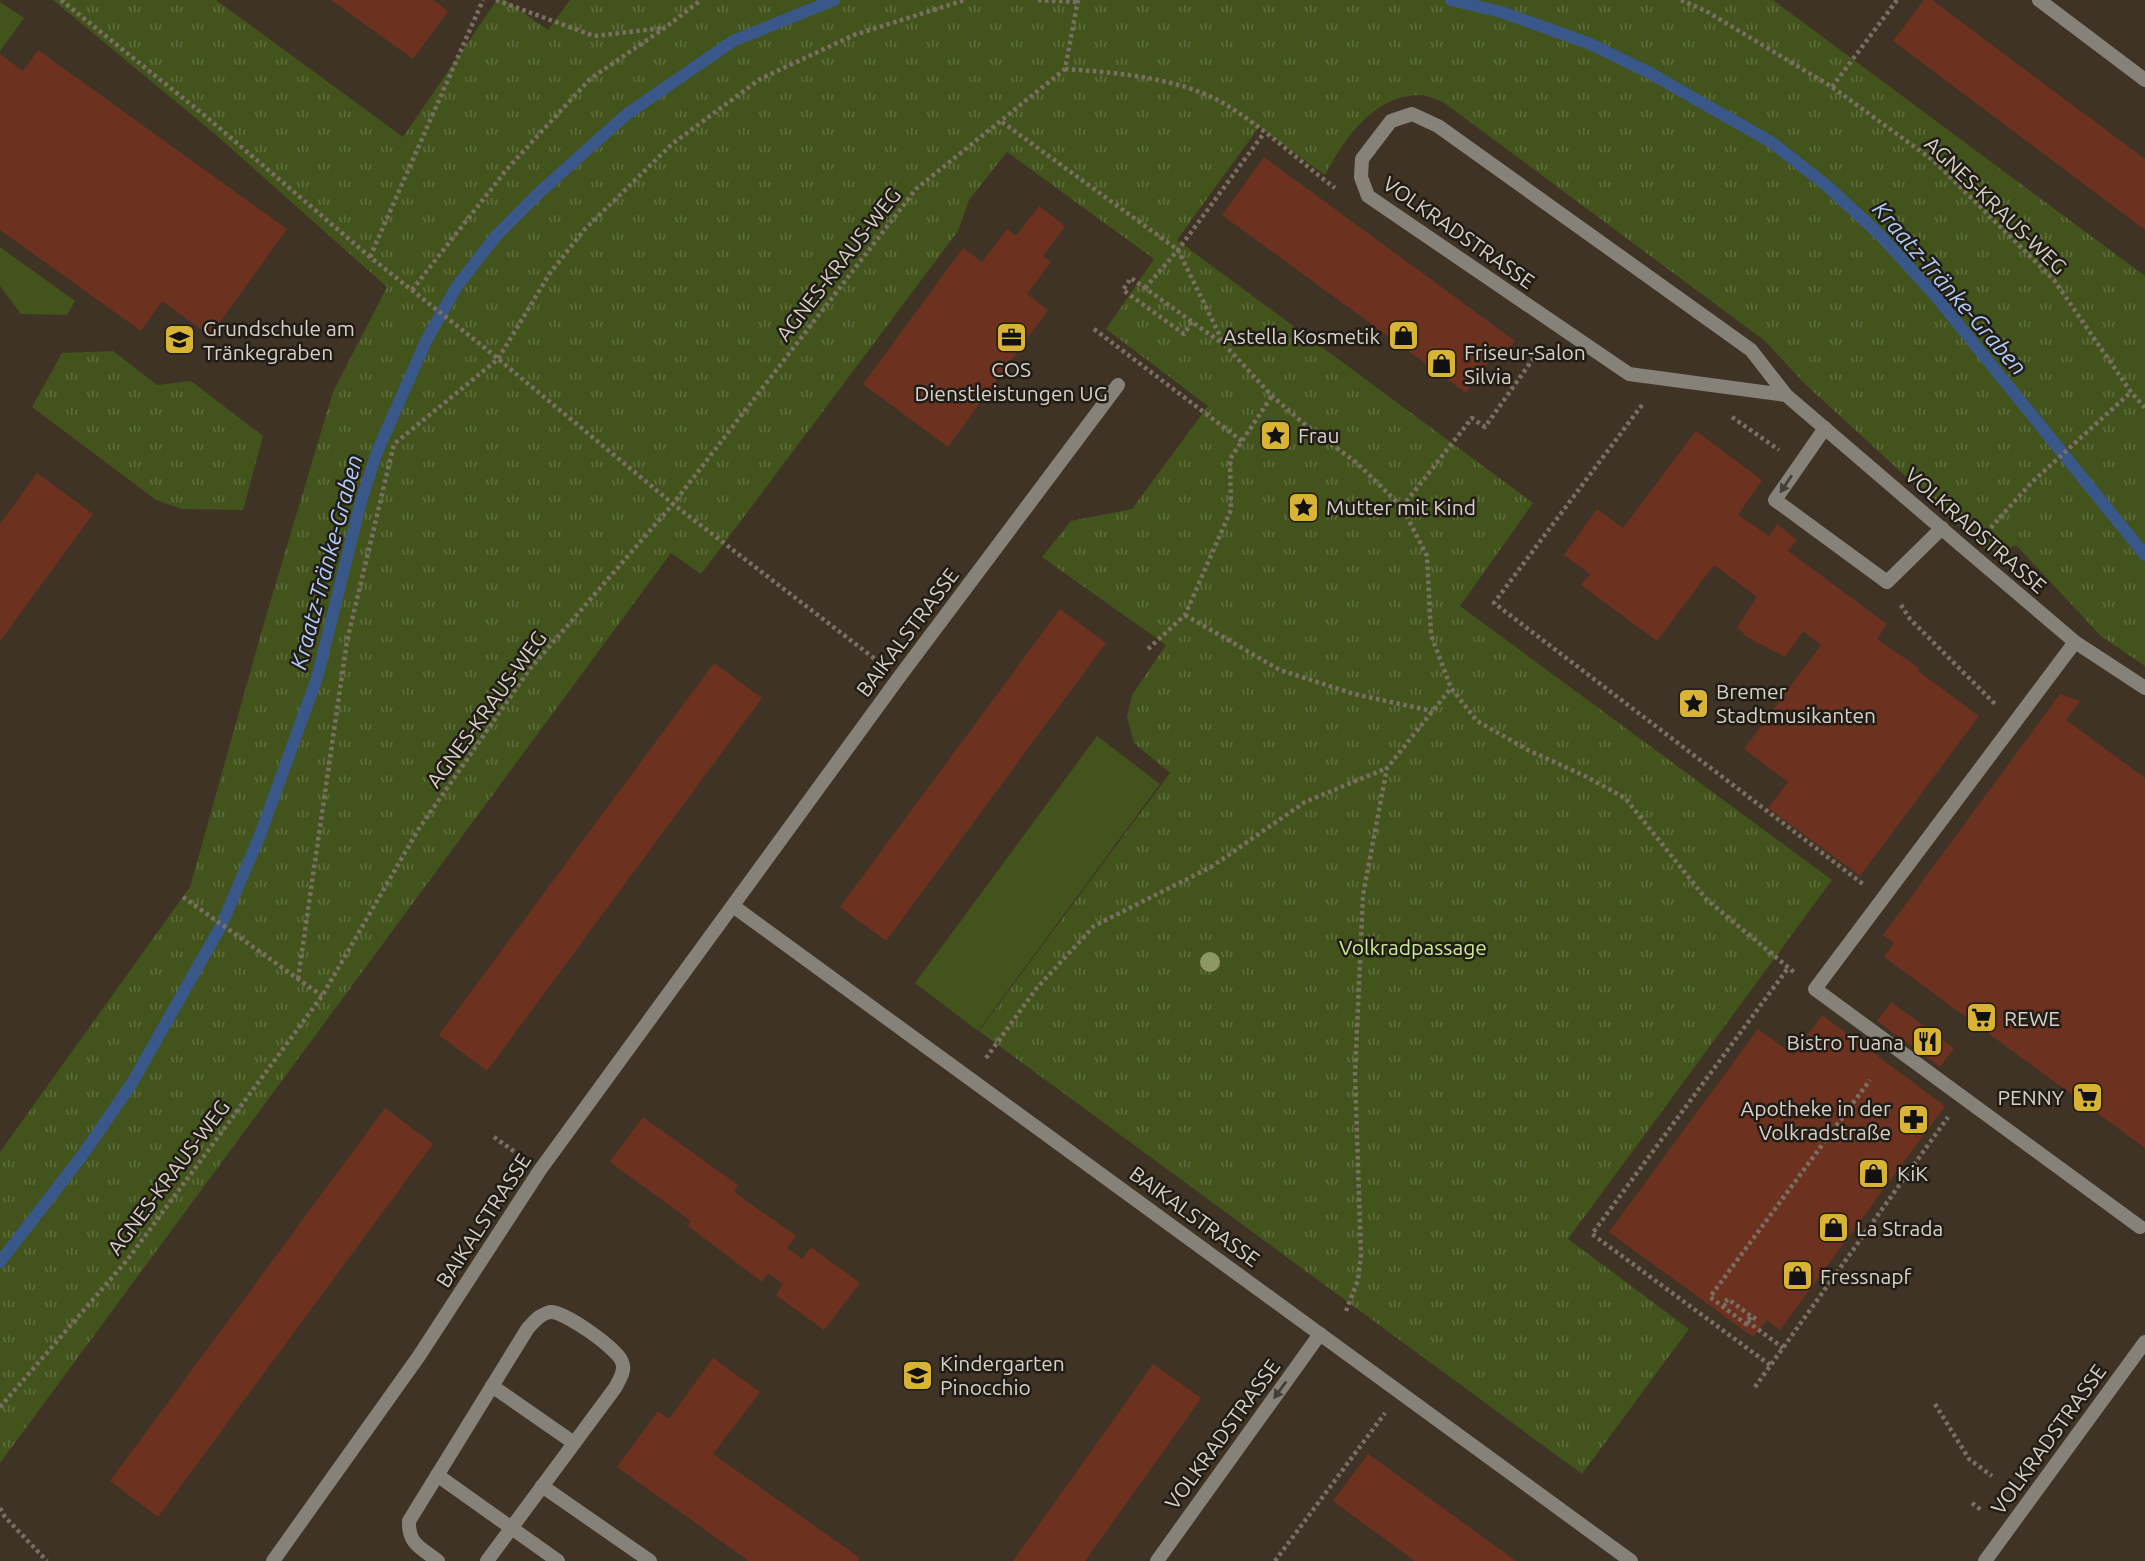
<svg xmlns="http://www.w3.org/2000/svg" width="2145" height="1561" viewBox="0 0 2145 1561" font-family="Ubuntu,sans-serif">
<defs>
<pattern id="park-tufts" width="24" height="20" patternUnits="userSpaceOnUse" patternTransform="scale(1.75)"><rect width="24" height="20" fill="#42541c"/><path d="M3 7l-1-3M5 7V3M7 7l1-3M15 17l-1-3M17 17v-4M19 17l1-3" fill="none" stroke="#5d6c3c"/></pattern>
</defs>
<rect width="100%" height="100%" fill="#3f3325"/>
<g fill="#42541c">
<polygon points="0,2 24,18 0,51"/>
<polygon points="0,247 75,301 67,315 21,314 0,286"/>
<polygon points="1097,736 1160,784 978,1031 915,983"/>
</g>
<g fill="url(#park-tufts)">
<path d="M53,0H216L403,137L497,0H505L548,30L570,0H1773L2145,276V666L2101,636L2016,545L1999,553L1984,548L1805,384L1765,341L1443,102C1437,100 1429,96 1422,95C1376,93 1344,138 1325,175L1259,127L1177,240L1533,503L1460,606L1832,880L1568,1239L1689,1329L1582,1474L979,1031L1170,773L1134,743L1127,717L1132,695L1166,645L1042,557L1071,521L1132,509L1208,406L1106,329L1154,259L1007,152L969,200L958,231L701,574L671,553L0,1463V1152L190,887L264,623L333,392L387,287L216,135Z"/>
<polygon points="113,351 157,385 191,381 263,436 243,510 182,509 156,500 32,407 62,353"/>
</g>
<g fill="none" stroke-linecap="round" stroke-linejoin="round">
<g stroke="#395788" stroke-width="12">
<polyline points="1451,0 1501,12 1588,43 1648,72 1771,142 1826,185 1878,233 1933,293 2145,555"/>
<polyline points="0,1262 84,1153 132,1083 222,924 260,835 317,678 361,501 377,452 426,341 457,286 496,236 541,191 627,114 733,41 834,0"/>
</g>
</g>
<g fill="#6c321f">
<polygon points="331,0 433,0 448,11 413,59"/>
<polygon points="1924,0 1932,0 2145,159 2145,230 1893,41"/>
<polygon points="38,50 287,229 210,336 162,301 141,331 0,230 0,54 23,71"/>
<polygon points="1264,157 1515,341 1502,359 1495,354 1466,393 1222,215"/>
<polygon points="1039,206 1065,226 1043,256 1051,262 1027,294 1048,310 948,447 863,384 963,248 982,262 1007,229 1016,236"/>
<polygon points="1696,431 1762,480 1738,515 1769,536 1777,524 1797,540 1788,551 1887,624 1877,639 1919,668 1918,671 1979,716 1860,876 1768,808 1788,782 1744,749 1821,645 1803,631 1785,657 1747,637 1737,627 1757,597 1714,565 1657,641 1581,585 1590,574 1564,555 1597,509 1623,528"/>
<polygon points="37,473 93,514 0,641 0,524"/>
<polygon points="1060,609 1106,643 886,941 840,907"/>
<polygon points="714,663 762,698 487,1071 439,1035"/>
<polygon points="2060,694 2080,701 2066,720 2145,778 2145,1148 1884,957 1894,943 1883,935"/>
<polygon points="1891,1002 1954,1048 1940,1067 1877,1021"/>
<polygon points="1822,1015 1945,1106 1780,1330 1767,1320 1753,1337 1609,1232 1758,1029 1793,1055"/>
<polygon points="385,1108 433,1144 158,1517 110,1481"/>
<polygon points="643,1117 738,1185 734,1192 796,1236 787,1248 802,1259 811,1247 860,1283 824,1330 776,1295 783,1284 768,1273 762,1282 688,1226 691,1221 610,1162"/>
<polygon points="713,1358 760,1392 713,1454 860,1558 858,1561 749,1561 617,1467 658,1411 669,1419"/>
<polygon points="1153,1364 1201,1398 1173,1438 1085,1561 1013,1561"/>
<polygon points="1368,1454 1414,1487 1516,1561 1415,1561 1333,1501"/>
</g>
<g fill="none" stroke-linecap="round" stroke-linejoin="round">
<g stroke="#796f63" stroke-width="4.5" stroke-dasharray="3.5 3.5" stroke-linecap="butt">
<polyline points="61,0 204,115 370,257 485,348 673,504 879,662"/>
<polyline points="496,0 594,36 663,28"/>
<polyline points="1038,0 1078,2"/>
<polyline points="1681,0 1706,11 1832,87 1934,161 2054,280 2131,392 2145,408"/>
<path d="M1065,69C1114,72 1180,78 1223,103C1262,126 1299,161 1335,188"/>
<polyline points="1832,87 1897,0"/>
<polyline points="1002,122 1178,250 1224,344 1272,396 1308,427 1357,463 1402,507 1427,556 1431,635 1451,688 1477,721 1528,750 1585,776 1625,798 1707,900 1795,973"/>
<polyline points="370,257 483,0"/>
<polyline points="1145,288 1178,250 1264,133"/>
<polyline points="412,290 507,169 590,79 666,27 701,0"/>
<polyline points="1192,322 1184,334 1123,290 1131,278 1223,344"/>
<polyline points="1094,329 1242,441"/>
<polyline points="1642,405 1494,603 1863,884"/>
<polyline points="1732,417 1779,450"/>
<polyline points="1402,507 1472,418 1485,427 1542,346"/>
<polyline points="1986,533 2031,483 2131,392"/>
<polyline points="1901,605 1910,619 1996,705"/>
<polyline points="1185,615 1280,670 1354,694 1432,711"/>
<polyline points="1148,649 1185,615 1231,510 1230,459 1272,396"/>
<polyline points="183,897 322,996"/>
<polyline points="298,979 347,641 394,444 498,359 550,273 584,230 672,144 760,79 854,35 965,0"/>
<polyline points="986,1058 1036,989 1094,926 1211,867 1305,802 1387,768"/>
<polyline points="494,1137 519,1155"/>
<polyline points="1726,1306 1723,1304 1728,1299 1751,1316"/>
<polyline points="1346,1311 1358,1280 1361,1255 1355,1074 1363,895 1387,768 1451,688"/>
<polyline points="1756,1319 1751,1316 1746,1324 1710,1297 1870,1080"/>
<polyline points="1747,1321 1783,1348"/>
<polyline points="1770,1365 1592,1234 1788,968"/>
<polyline points="1755,1387 1948,1117"/>
<polyline points="1935,1404 1969,1459 1992,1476"/>
<polyline points="0,1407 128,1259 322,996 418,830 529,670 673,504 916,189 1065,69 1078,0"/>
<polyline points="1972,1503 1981,1510"/>
<polyline points="0,1508 5,1517 47,1561"/>
<polyline points="1275,1561 1385,1413"/>
</g>
<g stroke="#868179" stroke-width="14">
<polyline points="2039,0 2145,80"/>
<polyline points="1786,395 1629,374 1368,196 1361,177 1362,159 1391,121 1412,114 1438,126 1751,350 1786,395 1969,552 2075,642 2145,688"/>
<polyline points="1825,428 1775,500 1887,582 1942,528"/>
<polyline points="2075,642 1815,989 2140,1227"/>
<polyline points="492,1386 574,1443"/>
<polyline points="437,1475 558,1561"/>
<polyline points="542,1486 650,1561"/>
<path d="M438,1561C421,1548 408,1544 409,1521L528,1328C535,1321 540,1314 550,1312C563,1310 618,1349 622,1362C626,1371 619,1380 615,1388L487,1561"/>
</g>
<g stroke="#868179" stroke-width="14">
<polyline points="733,906 1631,1561"/>
<polyline points="273,1561 419,1356 540,1170 900,676 1118,385"/>
<polyline points="1157,1561 1320,1334"/>
</g>
<polyline stroke="#868179" stroke-width="14" points="1985,1561 2145,1342"/>
</g>
<circle fill="#8d9862" cx="1210" cy="962" r="10"/>
<defs><path id="oneway-solid" d="M-6-.8H1V-3.2L6.5 0L1 3.2V.8H-6Z" transform="scale(1.75)"/></defs>
<g fill="#443f39">
<use href="#oneway-solid" transform="translate(1786 484) rotate(124)"/>
<use href="#oneway-solid" transform="translate(1280 1390) rotate(126)"/>
</g>
<defs>
<symbol id="shop-square" viewBox="-11 -11 22 22"><rect x="-9" y="-9" width="18" height="18" rx="4" fill="#d9b334" stroke="#211c16"/><path d="M-5-2.5h2.3a2.7 3.5 0 0 1 5.4 0H5L5.5 6h-11ZM-1.5-2.5h3a1.5 2.3 0 0 0-3 0Z" fill="#111"/></symbol>
<symbol id="office-square" viewBox="-11 -11 22 22"><rect x="-9" y="-9" width="18" height="18" rx="4" fill="#d9b334" stroke="#211c16"/><path d="M-6-3h4V-5.5h4V-3h4V5H-6ZM-1-4.5V-3h2v-1.5ZM-6 0V1H6V0Z" fill="#111"/></symbol>
<symbol id="school-square" viewBox="-11 -11 22 22"><rect x="-9" y="-9" width="18" height="18" rx="4" fill="#d9b334" stroke="#211c16"/><path d="M0-5L7-2L0 1L-7-2ZM-4 1L0 2.5L4 1V4Q0 6-4 4Z" fill="#111"/></symbol>
<symbol id="sight-square" viewBox="-11 -11 22 22"><rect x="-9" y="-9" width="18" height="18" rx="4" fill="#d9b334" stroke="#211c16"/><path d="M0-6L1.8-2.2L6-1.7L2.9 1.2L3.7 5.4L0 3.3L-3.7 5.4L-2.9 1.2L-6-1.7L-1.8-2.2Z" fill="#111"/></symbol>
<symbol id="supermarket-square" viewBox="-11 -11 22 22"><rect x="-9" y="-9" width="18" height="18" rx="4" fill="#d9b334" stroke="#211c16"/><path d="M-6-5.5h2.5l.6 2H6L4.5 2H-2.5L-4.4-4H-6ZM-1.5 3.2a1.3 1.3 0 1 0 .1 0ZM3 3.2a1.3 1.3 0 1 0 .1 0Z" fill="#111"/></symbol>
<symbol id="restaurant-square" viewBox="-11 -11 22 22"><rect x="-9" y="-9" width="18" height="18" rx="4" fill="#d9b334" stroke="#211c16"/><path d="M-5-6h1v4h1v-4h1v4h1v-4h1v5L-1.5 .5V6h-2V.5L-5-1ZM5-6V6H3V1.5H1.5Q1.5-4 5-6Z" fill="#111"/></symbol>
<symbol id="pharmacy-square" viewBox="-11 -11 22 22"><rect x="-9" y="-9" width="18" height="18" rx="4" fill="#d9b334" stroke="#211c16"/><path d="M-2-6h4v4h4v4h-4v4h-4v-4h-4v-4h4Z" fill="#111"/></symbol>
</defs>
<g fill-rule="evenodd">
<use href="#shop-square" x="1386" y="318" width="35" height="35"/>
<use href="#office-square" x="994" y="320" width="35" height="35"/>
<use href="#school-square" x="162" y="322" width="35" height="35"/>
<use href="#shop-square" x="1424" y="346" width="35" height="35"/>
<use href="#sight-square" x="1258" y="418" width="35" height="35"/>
<use href="#sight-square" x="1286" y="490" width="35" height="35"/>
<use href="#sight-square" x="1676" y="686" width="35" height="35"/>
<use href="#supermarket-square" x="1964" y="1000" width="35" height="35"/>
<use href="#restaurant-square" x="1910" y="1024" width="35" height="35"/>
<use href="#supermarket-square" x="2070" y="1080" width="35" height="35"/>
<use href="#pharmacy-square" x="1896" y="1102" width="35" height="35"/>
<use href="#shop-square" x="1856" y="1156" width="35" height="35"/>
<use href="#shop-square" x="1816" y="1210" width="35" height="35"/>
<use href="#shop-square" x="1780" y="1258" width="35" height="35"/>
<use href="#school-square" x="900" y="1358" width="35" height="35"/>
</g>
<g text-anchor="middle" dominant-baseline="central" stroke-width="5" stroke-linejoin="round" paint-order="stroke">
<g font-size="21" fill="#d8d1c8" stroke="#211c16">
<text transform="translate(1996 205) rotate(44)">AGNES-KRAUS-WEG</text>
<text transform="translate(1459 232) rotate(35)">VOLKRADSTRASSE</text>
<text transform="translate(838 264) rotate(-52)">AGNES-KRAUS-WEG</text>
<text transform="translate(1976 530) rotate(41)">VOLKRADSTRASSE</text>
<text transform="translate(907 632) rotate(-53)">BAIKALSTRASSE</text>
<text transform="translate(486 709) rotate(-54)">AGNES-KRAUS-WEG</text>
<text transform="translate(168 1177) rotate(-53)">AGNES-KRAUS-WEG</text>
<text transform="translate(1195 1216) rotate(36)">BAIKALSTRASSE</text>
<text transform="translate(483 1220) rotate(-57)">BAIKALSTRASSE</text>
<text transform="translate(1222 1434) rotate(-54)">VOLKRADSTRASSE</text>
<text transform="translate(2048 1439) rotate(-54)">VOLKRADSTRASSE</text>
</g>
<g font-size="21" fill="#d8d1c8" stroke="#211c16" text-anchor="start">
<text x="203" y="328">Grundschule am<tspan x="203" dy="24">Tränkegraben</tspan></text>
<text x="1380" y="336" text-anchor="end">Astella Kosmetik</text>
<text x="1464" y="352">Friseur-Salon<tspan x="1464" dy="24">Silvia</tspan></text>
<text x="1011" y="369" text-anchor="middle">COS<tspan x="1011" dy="24">Dienstleistungen UG</tspan></text>
<text x="1298" y="435">Frau</text>
<text x="1326" y="507">Mutter mit Kind</text>
<text x="1716" y="691">Bremer<tspan x="1716" dy="24">Stadtmusikanten</tspan></text>
<text x="2004" y="1018">REWE</text>
<text x="1904" y="1042" text-anchor="end">Bistro Tuana</text>
<text x="2064" y="1097" text-anchor="end">PENNY</text>
<text x="1891" y="1108" text-anchor="end">Apotheke in der<tspan x="1891" dy="24">Volkradstraße</tspan></text>
<text x="1897" y="1173">KiK</text>
<text x="1856" y="1228">La Strada</text>
<text x="1820" y="1276">Fressnapf</text>
<text x="940" y="1363">Kindergarten<tspan x="940" dy="24">Pinocchio</tspan></text>
</g>
<g font-size="21" fill="#cceb93" stroke="#211c16">
<text x="1413" y="947">Volkradpassage</text>
</g>
<g font-size="23" font-style="italic" fill="#b0ccfa" stroke="#211c16">
<text transform="translate(1950 288) rotate(49)">Kraatz-Tränke-Graben</text>
<text transform="translate(326 562) rotate(-75)">Kraatz-Tränke-Graben</text>
</g>
</g>
</svg>
